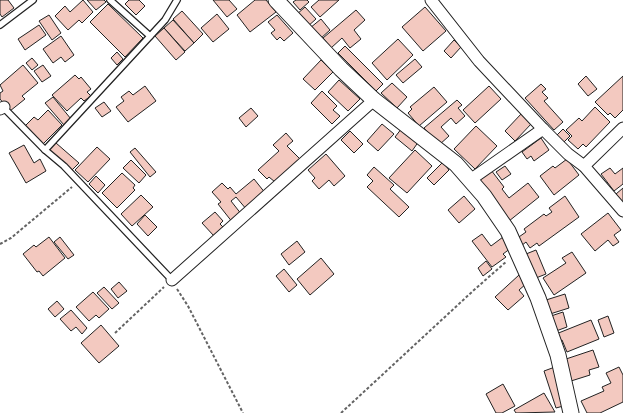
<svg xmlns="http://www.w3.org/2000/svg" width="623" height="413" viewBox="0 0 623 413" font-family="'Alegreya Sans',sans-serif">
<rect width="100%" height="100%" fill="#fff"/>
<g fill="#f3c9c0" stroke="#222">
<polygon points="0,0 8,0 14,8 2,17 0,14"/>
<polygon points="83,0 93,12 82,23 79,20 68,30 55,16 65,6 70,12"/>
<polygon points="87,0 104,0 106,2 96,10"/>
<polygon points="129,0 139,0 145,6 136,15 125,4"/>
<polygon points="213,0 229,0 237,9 227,17"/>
<polygon points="255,0 266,0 276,12 250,32 237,15"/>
<polygon points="296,0 307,0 309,2 300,10 293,2"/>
<polygon points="319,0 339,0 320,17 311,7"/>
<polygon points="108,4 143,38 125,57 90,22"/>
<polygon points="305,7 316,19 307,27 296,15"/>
<polygon points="425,7 446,31 423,51 402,27"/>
<polygon points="356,10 365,20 354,30 361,39 350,48 342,38 331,48 323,38"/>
<polygon points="182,11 203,34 194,43 173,19"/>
<polygon points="217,14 229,29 213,42 201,28"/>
<polygon points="49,15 61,33 52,40 39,21"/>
<polygon points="277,15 293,33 284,41 280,37 277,40 271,33 275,30 268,22"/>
<polygon points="321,19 330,30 320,39 310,28"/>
<polygon points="173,20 194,43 185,51 164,28"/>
<polygon points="39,25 46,35 25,50 18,39"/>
<polygon points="164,28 185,52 176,60 155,36"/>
<polygon points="61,36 74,55 65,62 61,57 53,63 43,49"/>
<polygon points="398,39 413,55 387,80 372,63"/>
<polygon points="454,40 461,47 451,58 444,51"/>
<polygon points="345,46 383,84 376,91 338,53"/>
<polygon points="117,52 123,59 117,65 111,58"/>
<polygon points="32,58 38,65 32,70 26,63"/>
<polygon points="415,59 422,67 403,83 396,75"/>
<polygon points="321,60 333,72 315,90 303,79"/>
<polygon points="23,65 38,83 22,96 25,99 10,111 0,99 0,93 3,91 0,85"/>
<polygon points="43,65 51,76 42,82 34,71"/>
<polygon points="75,75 79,79 81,77 91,89 87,92 91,96 84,101 81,98 67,111 52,95"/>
<polygon points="586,76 597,89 588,96 578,84"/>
<polygon points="623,76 623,110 615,118 610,113 608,115 595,102"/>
<polygon points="339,80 360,99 348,111 328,92"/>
<polygon points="392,83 407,97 397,108 381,93"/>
<polygon points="541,84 546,89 542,92 548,98 544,101 563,122 554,130 525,98"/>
<polygon points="145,86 156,101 128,122 116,107 124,101 121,97 129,91 133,95"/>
<polygon points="489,86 501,99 475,123 463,110"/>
<polygon points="434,87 447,102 419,126 408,113 412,109 410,107"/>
<polygon points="322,91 337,106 333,110 340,116 332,124 311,103"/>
<polygon points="53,97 71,119 64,125 45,103"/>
<polygon points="457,100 462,105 458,108 465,116 456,124 451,118 441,127 449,136 439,145 424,128"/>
<polygon points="104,102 111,111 102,117 95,108"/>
<polygon points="595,107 610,122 586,147 583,144 578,149 568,140 572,136 566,130 579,118 582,121"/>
<polygon points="251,108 258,116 246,127 239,118"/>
<polygon points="48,110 62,125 43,144 25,126 34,117 38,120"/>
<polygon points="522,113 532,123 515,141 505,131"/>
<polygon points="382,124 394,134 378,151 367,141"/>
<polygon points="476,126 497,146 475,169 454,149"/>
<polygon points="402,128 419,141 412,151 395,137"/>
<polygon points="563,129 570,136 564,142 557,135"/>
<polygon points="350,131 363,144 354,153 341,140"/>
<polygon points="286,133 293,141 287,146 302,161 275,182 269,177 267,179 258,170 279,151 273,145"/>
<polygon points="541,138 549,150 534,161 531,156 527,159 522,152"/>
<polygon points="56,143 79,163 72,170 49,150"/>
<polygon points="24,145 34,163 40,159 46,171 26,183 9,153"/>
<polygon points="97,147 110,159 88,182 75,170"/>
<polygon points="135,148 156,172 150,177 130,152"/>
<polygon points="415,150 432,166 407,193 389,178"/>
<polygon points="326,154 345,176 334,186 329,180 319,189 312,181 315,178 308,170"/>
<polygon points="567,159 579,175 554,195 540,176 553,166 555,168"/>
<polygon points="131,160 146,175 139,183 123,168"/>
<polygon points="443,162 449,170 434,185 427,178"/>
<polygon points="505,166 511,174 502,180 496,172"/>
<polygon points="374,167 394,185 390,189 409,207 399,217 367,187 373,181 367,175"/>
<polygon points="610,168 615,174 623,168 623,184 614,191 601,174"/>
<polygon points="491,170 504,187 502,189 509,198 528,183 539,197 509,221 478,181"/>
<polygon points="122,173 135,185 133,188 135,190 117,208 102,193"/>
<polygon points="96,176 105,185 98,193 89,184"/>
<polygon points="254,179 266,194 247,210 236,197 231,201 242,215 233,223 218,204 221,202 212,192 222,183 228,189 230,187 236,194"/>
<polygon points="623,188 623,204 616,194"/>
<polygon points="141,195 153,207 132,226 121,214"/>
<polygon points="464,196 475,209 459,223 448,210"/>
<polygon points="565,196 579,217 539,246 537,243 530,248 526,242 521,246 516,239 526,232 524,229 544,214 546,216 552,212 549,208"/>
<polygon points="215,212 223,221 220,224 223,227 214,236 202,223"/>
<polygon points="608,213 621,230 614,235 619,242 613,246 608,240 595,251 581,234"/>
<polygon points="145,215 157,227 148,236 137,224"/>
<polygon points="482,234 491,246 503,237 511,248 503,254 506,257 492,267 472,241"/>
<polygon points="49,237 65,258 43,276 39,271 37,272 23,254 34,245 36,247"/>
<polygon points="60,237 74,255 68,259 54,242"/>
<polygon points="297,241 305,252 289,265 281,254"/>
<polygon points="536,250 546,274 536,278 526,254"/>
<polygon points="572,252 586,273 554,295 543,278 566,263 562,258"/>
<polygon points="321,258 334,274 310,295 297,279"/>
<polygon points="486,261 492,269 483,276 478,268"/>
<polygon points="284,269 297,285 289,292 276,276"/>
<polygon points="519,275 526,284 519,290 524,296 508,310 495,297"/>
<polygon points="119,282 127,291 118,298 111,289"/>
<polygon points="104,287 119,303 112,309 97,293"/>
<polygon points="93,292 109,309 99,318 96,315 89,321 76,307"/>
<polygon points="565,294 569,308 550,314 546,300"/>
<polygon points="57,301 64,309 55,317 48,309"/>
<polygon points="71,310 87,328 82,334 76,327 71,331 60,319"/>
<polygon points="563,312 567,327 556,331 551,316"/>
<polygon points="608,316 614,333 604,337 598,320"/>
<polygon points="591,320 599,339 567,352 562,340 559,341 556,334"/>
<polygon points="101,325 119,346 99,363 81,343"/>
<polygon points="593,350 599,367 589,370 590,375 571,381 563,360"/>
<polygon points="555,367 567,405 556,408 544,371"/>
<polygon points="619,367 623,375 623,402 600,413 587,413 581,401 604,391 602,387 611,383 606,373"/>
<polygon points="503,384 515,406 502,413 496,413 486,394"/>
<polygon points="544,393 555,412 516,413 514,410"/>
</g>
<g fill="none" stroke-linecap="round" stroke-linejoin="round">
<defs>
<g id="lane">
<polyline points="110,0 150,36"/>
<polyline points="0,25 33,0"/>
<polyline points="2,106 45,150 64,166 172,280"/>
<polyline points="45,150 165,20 177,0"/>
</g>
<g id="street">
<polyline points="431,0 479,61 543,129 568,154 584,166 623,211"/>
<polyline points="0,109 4,107"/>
<polyline points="584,166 623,128"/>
<polyline points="470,180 543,129"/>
<polyline points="172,280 374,100"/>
</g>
<polyline id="secondary" points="276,0 341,69 374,100 456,164 484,196 508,231 538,298 558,355 571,413"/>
</defs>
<use href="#lane" stroke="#222" stroke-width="8"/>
<use href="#street" stroke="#222" stroke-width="13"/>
<use href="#secondary" stroke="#222" stroke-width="17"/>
<g stroke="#646464" stroke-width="2" stroke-dasharray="3 2" stroke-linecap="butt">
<polyline points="0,244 11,238 72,187"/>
<polyline points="177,289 188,306 243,413"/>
<polyline points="115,333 164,287"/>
<polyline points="341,413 474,290 507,261"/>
</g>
<use href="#lane" stroke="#fff" stroke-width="5.5"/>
<use href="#street" stroke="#fff" stroke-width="11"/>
<use href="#secondary" stroke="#fff" stroke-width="15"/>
</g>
</svg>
